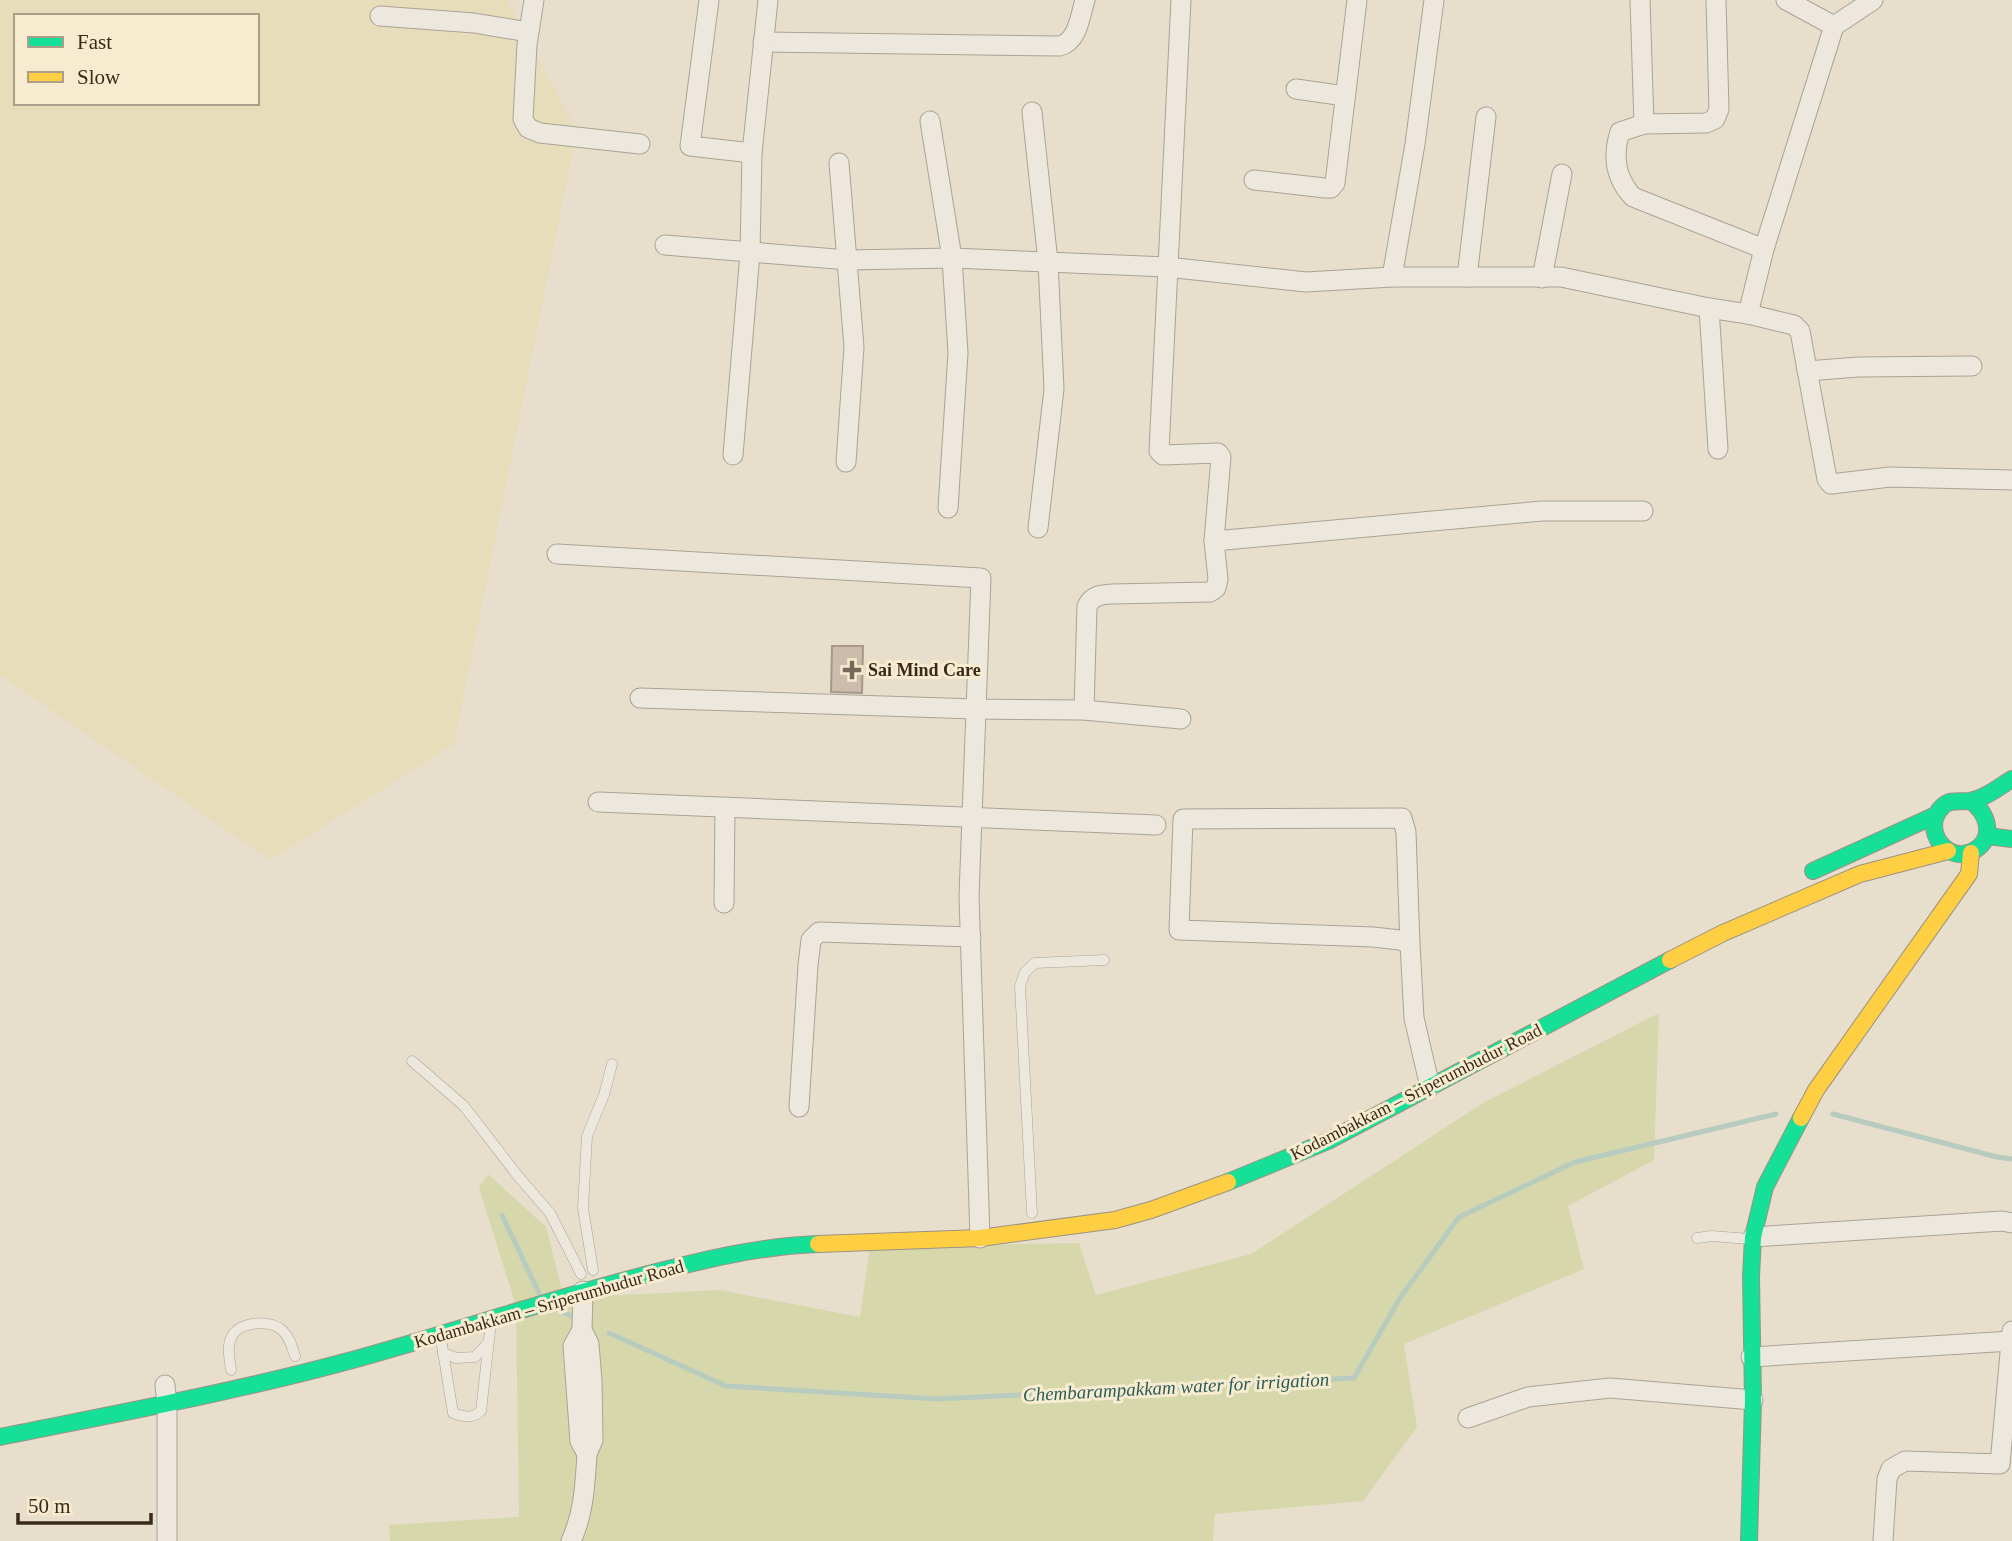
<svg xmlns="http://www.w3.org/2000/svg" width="2012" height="1541" viewBox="0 0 2012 1541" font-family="'Times New Roman',serif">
<rect width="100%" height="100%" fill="#e7decb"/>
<path fill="#e8ddba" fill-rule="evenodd" d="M0,0H507L577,131L454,744L270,860L0,675ZM16,16H257V103H16Z"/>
<polygon fill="#d7d7ac" points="1659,1013 1654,1160 1568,1206 1584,1269 1404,1344 1417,1427 1363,1501 1215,1514 1213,1541 390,1541 389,1525 519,1517 516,1306 479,1188 488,1174 546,1227 564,1298 720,1290 860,1317 870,1247 1079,1243 1096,1295 1251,1254 1483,1103"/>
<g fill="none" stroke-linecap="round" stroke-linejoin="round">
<g stroke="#b7cbbe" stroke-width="5">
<polyline points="1833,1114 1997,1157 2012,1159"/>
<polyline points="502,1215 539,1293"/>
<polyline points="558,1310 571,1316"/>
<polyline points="609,1333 726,1386 937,1399 1354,1378 1400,1298 1459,1217 1575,1162 1776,1114"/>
</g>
</g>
<polygon fill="#cbbcac" stroke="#a7998a" stroke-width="2" points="832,646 863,646 862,693 831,692"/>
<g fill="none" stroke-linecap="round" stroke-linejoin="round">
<defs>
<g id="lane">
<polyline points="412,1061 464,1106 518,1176 550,1213 581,1274"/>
<polyline points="1032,1213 1020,986 1025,972 1035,963 1104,960"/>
<polyline points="1697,1238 1712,1236 1749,1239"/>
<polyline points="593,1270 583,1208 587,1136 604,1095 612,1064"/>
<path d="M441,1339L453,1413C464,1417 472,1419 481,1411L491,1322"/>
<polyline points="443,1353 456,1358 475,1357 488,1343"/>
<path d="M231,1370C230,1360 226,1347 232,1336C240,1321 271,1319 283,1331C290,1338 292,1347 295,1356"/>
</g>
<g id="street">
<polyline points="534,0 527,45 523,119 528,128 540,133 640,144"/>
<polyline points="709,0 690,146 752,153"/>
<polyline points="1640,0 1644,124"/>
<path d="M1716,0L1719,109L1715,119L1706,123L1644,124L1620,132C1612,157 1616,179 1633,197L1764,249"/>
<polyline points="1786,0 1834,26"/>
<polyline points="380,16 474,23 528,32"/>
<path d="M763,42L1060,46C1078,41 1080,16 1085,0"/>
<polyline points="1296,89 1345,96"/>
<polyline points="1032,112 1048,262 1054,389 1038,528"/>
<polyline points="930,121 952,258 958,353 948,508"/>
<polyline points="839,163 854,347 846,462"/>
<polyline points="1254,180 1325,188 1331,188 1335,183 1357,0"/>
<polyline points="665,245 848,260 952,258 1167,267 1306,282 1392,277 1561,277 1709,308 1748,314 1794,325 1800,331 1827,479 1831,484 1890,477 2012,480"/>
<polyline points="1392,277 1415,144 1434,0"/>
<polyline points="1467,277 1486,117"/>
<polyline points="1542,278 1562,174"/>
<polyline points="1709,308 1718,449"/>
<polyline points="1748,314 1764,249 1834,26 1873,0"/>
<polyline points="1807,371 1858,367 1972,366"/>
<polyline points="733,455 750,253 752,153 768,0"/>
<polyline points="1214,541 1542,511 1643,511"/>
<polyline points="557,554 981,578 969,896 980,1238"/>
<path d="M640,698L975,709L1084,710L1087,606C1093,595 1100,595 1112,594L1210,592L1216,588L1218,579L1214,541L1221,457L1218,453L1163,455L1159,451L1181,0"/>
<polyline points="1084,710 1181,719"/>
<polyline points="598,802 1156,825"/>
<polyline points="724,903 725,807"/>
<polyline points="1410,944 1406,832 1402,818 1183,819 1179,930 1373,937 1400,940 1410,944 1414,1018 1430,1087"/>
<polyline points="799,1107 808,965 811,940 819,932 971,937"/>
<polyline points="1753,1237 2002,1221 2012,1223"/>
<polyline points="582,1330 573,1346 580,1441 587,1454 593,1440 592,1381 589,1344 582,1330 583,1291"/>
<polyline points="1751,1357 2012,1341"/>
<polyline points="165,1385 167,1404 167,1541"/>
<polyline points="1468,1418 1528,1397 1610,1388 1753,1400"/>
<path d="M571,1541C584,1513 585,1485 587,1454"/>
<polyline points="1883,1541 1887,1479 1891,1469 1905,1461 2000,1464 2012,1331"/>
</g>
<g id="fast">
<path d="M1971,801C1987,813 1996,837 1975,850C1948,867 1919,828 1943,806C1950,799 1960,802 1969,801C1984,799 1999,787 2012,779"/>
<polyline points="1987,836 2012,839"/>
<polyline points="1813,871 1936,815"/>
<polyline points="1228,1182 1328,1141 1670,960"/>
<path d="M0,1437C114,1414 229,1393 341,1363C442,1336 540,1302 641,1276C699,1261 758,1246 818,1244"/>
<polyline points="1749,1541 1753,1400 1751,1277 1753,1237 1765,1187 1801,1118"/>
</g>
<g id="slow">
<polyline points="1670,960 1723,933 1860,874 1948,851"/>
<polyline points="1801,1118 1816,1090 1969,874 1971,853"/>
<polyline points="818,1244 980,1238 1115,1220 1151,1210 1228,1182"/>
</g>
</defs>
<use href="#lane" stroke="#aba295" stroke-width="11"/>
<use href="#street" stroke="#aba295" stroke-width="21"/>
<use href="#fast" stroke="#9b9285" stroke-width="18"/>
<use href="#slow" stroke="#9b9285" stroke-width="18"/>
<use href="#lane" stroke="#ede8de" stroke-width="10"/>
<use href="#street" stroke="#ede8de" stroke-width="19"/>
<use href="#fast" stroke="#16e098" stroke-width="16"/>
<use href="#slow" stroke="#ffcf43" stroke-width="16"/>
</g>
<path fill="#776959" stroke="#f8ecd0" stroke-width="2.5" d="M848.5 659.5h7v7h7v7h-7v7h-7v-7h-7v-7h7z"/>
<g text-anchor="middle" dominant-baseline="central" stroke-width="6" stroke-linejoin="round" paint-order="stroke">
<g font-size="18" font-weight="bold" fill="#3b2a1c" stroke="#f8ecd0" text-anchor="start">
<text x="868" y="670">Sai Mind Care</text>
</g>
<g font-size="18" fill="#3b2a1c" stroke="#f8ecd0">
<text transform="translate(1416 1092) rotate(-27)">Kodambakkam – Sriperumbudur Road</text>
<text transform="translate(549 1304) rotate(-16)">Kodambakkam – Sriperumbudur Road</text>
</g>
<g font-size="19" font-style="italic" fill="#2a5c58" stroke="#f8ecd0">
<text transform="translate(1176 1387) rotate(-3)">Chembarampakkam water for irrigation</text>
</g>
</g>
<rect x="14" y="14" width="245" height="91" fill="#f8ecd0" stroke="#ac9e88" stroke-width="2"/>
<rect x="28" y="37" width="35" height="10" fill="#16e098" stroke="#ac9e88" stroke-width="2"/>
<text x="77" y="49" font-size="21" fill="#3b2a1c">Fast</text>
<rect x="28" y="72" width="35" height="10" fill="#ffcf43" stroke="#ac9e88" stroke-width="2"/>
<text x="77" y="84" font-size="21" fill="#3b2a1c">Slow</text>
<path d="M18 1513v10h133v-10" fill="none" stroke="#3b2a1c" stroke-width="3.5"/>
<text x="28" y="1513" font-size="21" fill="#3b2a1c" stroke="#f8ecd0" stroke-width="5" paint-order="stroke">50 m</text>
</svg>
